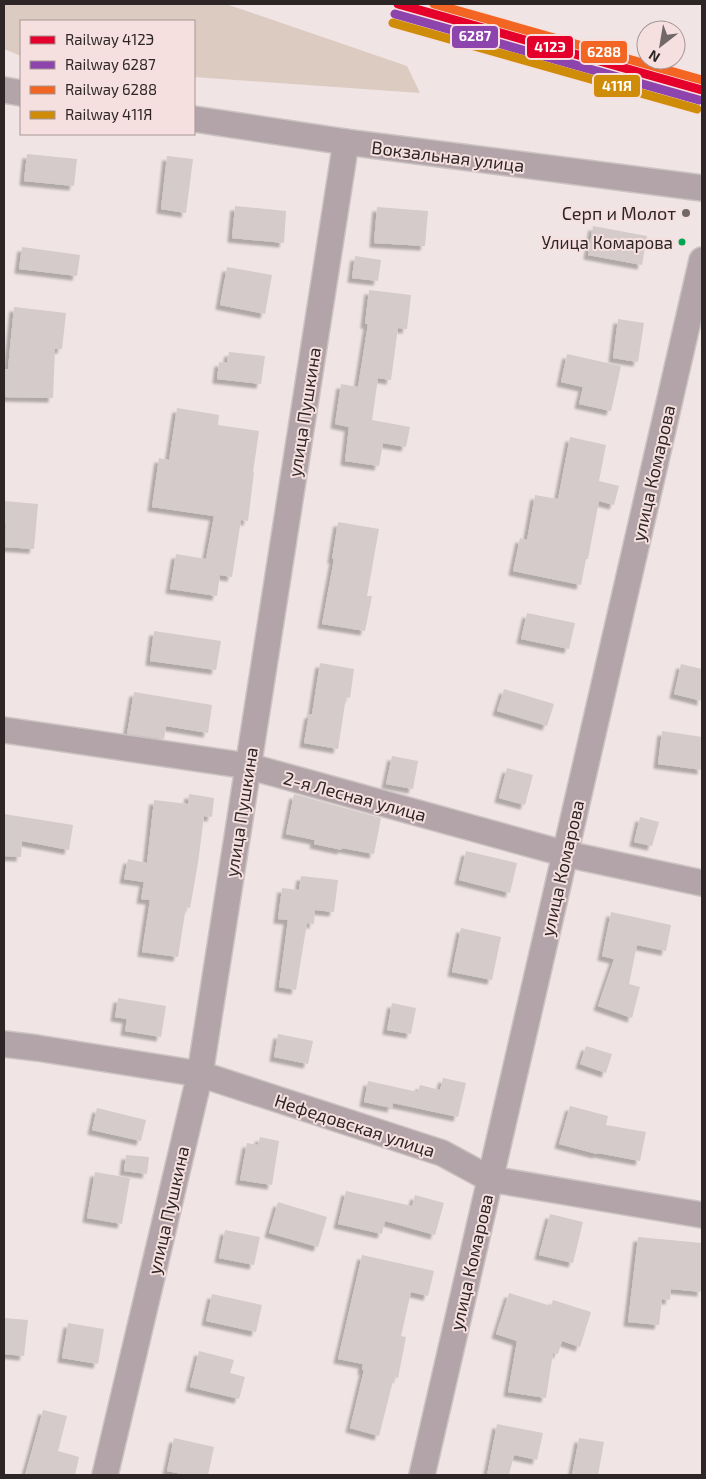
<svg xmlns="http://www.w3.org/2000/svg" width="706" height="1479" viewBox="0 0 706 1479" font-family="'Exo 2',sans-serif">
<defs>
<filter id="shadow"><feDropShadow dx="-4.5" dy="4.5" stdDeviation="1" flood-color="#0004"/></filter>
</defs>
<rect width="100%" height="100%" fill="#f0e4e4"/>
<polygon fill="#dccbc0" points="4,4 226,4 407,66 420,93 194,77 194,21 21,21 21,56 4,49"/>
<g fill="#d4cbca" filter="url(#shadow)">
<polygon points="27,154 77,159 74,186 24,181"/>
<polygon points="167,156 193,159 186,213 161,209"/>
<polygon points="235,206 286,211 284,243 232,238"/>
<polygon points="377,207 428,211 425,246 374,243"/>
<polygon points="593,226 647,236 642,265 588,255"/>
<polygon points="22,247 80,255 77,276 19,269"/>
<polygon points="355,256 381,260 378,281 352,278"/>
<polygon points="227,267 272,275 265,314 220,305"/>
<polygon points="369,290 411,295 407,329 398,328 391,380 378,378 372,420 410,427 406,447 383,443 379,466 345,461 349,427 335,424 341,384 358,387 368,324 365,324"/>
<polygon points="14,307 66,313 62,349 55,349 53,398 4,397 4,369 8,369"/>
<polygon points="618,319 644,323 638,362 613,358"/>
<polygon points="229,352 265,356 261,384 217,379 219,362 227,363"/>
<polygon points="567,354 621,366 611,411 579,404 583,387 561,382"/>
<polygon points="177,408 219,415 218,425 259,431 253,472 254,472 248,521 241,520 232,577 220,575 217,596 170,589 176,554 206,559 214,516 152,507 159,458 169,460"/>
<polygon points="570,437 606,445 599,481 619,486 614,505 599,501 588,559 586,559 581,585 513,571 520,538 527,540 535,495 558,499"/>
<polygon points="4,501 38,504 34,549 5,547 6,525 4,525"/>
<polygon points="338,522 379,529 367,596 372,596 365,631 322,624 334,559 332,559"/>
<polygon points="527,613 575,623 569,649 521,639"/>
<polygon points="154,631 221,641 216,670 150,661"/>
<polygon points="320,663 354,669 350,698 346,697 338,749 304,743 309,714 312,714"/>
<polygon points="681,664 702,669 702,701 674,694"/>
<polygon points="504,689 554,704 547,726 497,711"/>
<polygon points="134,692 212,705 208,733 166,726 164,739 127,734"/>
<polygon points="662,731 702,737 702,770 658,764"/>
<polygon points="392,756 418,761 413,789 386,784"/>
<polygon points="507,768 533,775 525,805 499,798"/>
<polygon points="189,794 214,798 212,817 204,816 198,863 190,908 186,907 178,957 142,952 150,900 141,899 144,882 124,879 128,859 147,863 154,800 188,804"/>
<polygon points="294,794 381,818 374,854 342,848 342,850 314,844 315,840 286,834"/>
<polygon points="4,814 73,825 69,850 22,841 21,857 4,856"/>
<polygon points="640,817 659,822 652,846 634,842"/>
<polygon points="466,851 517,863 510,893 459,880"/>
<polygon points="301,876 338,880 334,912 315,910 314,924 307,923 296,990 279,987 288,920 278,919 282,888 299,890"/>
<polygon points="611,912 671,925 666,951 637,945 629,984 640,987 632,1018 598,1006 614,959 602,956"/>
<polygon points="461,928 501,937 492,980 452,972"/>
<polygon points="118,998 166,1006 161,1037 125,1031 127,1019 115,1017"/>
<polygon points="392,1003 416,1008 411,1034 387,1030"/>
<polygon points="278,1034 313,1041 308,1064 274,1057"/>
<polygon points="586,1046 612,1054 606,1073 580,1064"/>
<polygon points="443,1078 466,1083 458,1117 393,1103 392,1108 364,1102 368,1081 418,1092 420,1085 440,1090"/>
<polygon points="570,1106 608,1116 606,1125 646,1132 640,1161 598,1153 597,1154 559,1144"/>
<polygon points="97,1108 146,1120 141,1141 92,1130"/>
<polygon points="260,1137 279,1141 272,1185 240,1180 247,1143 258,1145"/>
<polygon points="126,1155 149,1157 147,1174 124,1171"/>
<polygon points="95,1172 130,1178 122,1224 87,1218"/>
<polygon points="346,1191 412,1206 415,1195 444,1203 435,1235 385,1221 382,1234 338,1224"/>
<polygon points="278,1202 327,1217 318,1247 269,1233"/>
<polygon points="550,1214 583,1222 573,1263 539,1255"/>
<polygon points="225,1230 260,1237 254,1265 219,1258"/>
<polygon points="638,1237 702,1243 702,1292 671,1289 670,1300 662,1299 659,1325 628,1322"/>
<polygon points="362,1255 434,1271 428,1296 411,1292 401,1336 406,1337 398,1378 394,1377 379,1436 350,1428 364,1370 362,1370 363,1364 338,1359"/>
<polygon points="509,1293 551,1306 553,1300 591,1312 580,1347 562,1341 558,1354 553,1353 546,1398 508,1392 517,1341 496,1334"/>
<polygon points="212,1294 262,1305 256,1332 206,1321"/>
<polygon points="4,1318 28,1320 24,1356 4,1354"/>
<polygon points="68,1323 104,1329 98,1364 62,1358"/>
<polygon points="199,1351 234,1360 230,1373 245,1377 239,1399 190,1387"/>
<polygon points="43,1410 67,1416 58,1451 79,1457 75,1475 25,1475"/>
<polygon points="497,1424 543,1433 537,1460 514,1455 509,1475 487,1475"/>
<polygon points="174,1438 214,1447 208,1475 187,1475 167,1471"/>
<polygon points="579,1438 604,1442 598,1475 572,1475"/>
</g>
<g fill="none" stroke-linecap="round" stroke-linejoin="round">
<defs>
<g id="minor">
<polyline points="4,90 21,93"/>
<polyline points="194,119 346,142 702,188"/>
<polyline points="4,730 248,766 566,854 702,883"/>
<polyline points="4,1044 37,1048 200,1074 442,1153 490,1179 702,1215"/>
<polyline points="105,1475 200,1074 346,142"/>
<polyline points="422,1475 702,260"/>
</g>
</defs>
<use href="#minor" stroke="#ccc3c3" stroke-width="28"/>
<use href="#minor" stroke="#b2a4a8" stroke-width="25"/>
<defs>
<polyline id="rail-1" points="398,4 702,90"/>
<polyline id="rail-2" points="395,14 699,100"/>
<polyline id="rail-3" points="434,4 702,80"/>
<polyline id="rail-4" points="393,23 697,109"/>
</defs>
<use href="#rail-1" stroke="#f5e0df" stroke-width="12"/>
<use href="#rail-2" stroke="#f5e0df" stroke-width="12"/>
<use href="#rail-3" stroke="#f5e0df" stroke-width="12"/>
<use href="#rail-4" stroke="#f5e0df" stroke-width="12"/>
<use href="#rail-1" stroke="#e4002b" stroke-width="9"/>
<use href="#rail-2" stroke="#8e44ad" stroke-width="9"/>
<use href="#rail-3" stroke="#f26522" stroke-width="9"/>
<use href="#rail-4" stroke="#cf8c08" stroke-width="9"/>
</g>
<circle fill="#726868" stroke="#f5e0df" stroke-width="2" cx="686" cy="213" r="5"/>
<circle fill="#00a651" stroke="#f5e0df" stroke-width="2" cx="682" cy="242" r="4.5"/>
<g text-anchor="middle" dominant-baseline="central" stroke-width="4" stroke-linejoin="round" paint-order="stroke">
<g font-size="17" fill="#2e2626" stroke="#f5e0df" text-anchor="end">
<text x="673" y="242">Улица Комарова</text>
</g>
<g font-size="18" fill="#2e2626" stroke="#f5e0df">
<text transform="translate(448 156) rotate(7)">Вокзальная улица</text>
<text transform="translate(304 412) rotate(-81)">улица Пушкина</text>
<text transform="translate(653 473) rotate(-77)">улица Комарова</text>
<text transform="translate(355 796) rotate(15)">2-я Лесная улица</text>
<text transform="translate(241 812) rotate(-81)">улица Пушкина</text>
<text transform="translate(562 868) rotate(-77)">улица Комарова</text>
<text transform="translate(355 1125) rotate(18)">Нефедовская улица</text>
<text transform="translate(168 1210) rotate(-77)">улица Пушкина</text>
<text transform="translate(471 1262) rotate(-77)">улица Комарова</text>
</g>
<g font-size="18" fill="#2e2626" stroke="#f5e0df" text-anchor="end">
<text x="676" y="213">Серп и Молот</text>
</g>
</g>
<g stroke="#f5e0df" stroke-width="2">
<rect x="451" y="25" width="48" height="24" rx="5" fill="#8e44ad"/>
<rect x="526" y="35" width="48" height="24" rx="5" fill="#e4002b"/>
<rect x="580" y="40" width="48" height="24" rx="5" fill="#f26522"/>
<rect x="593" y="74" width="48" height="24" rx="5" fill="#cf8c08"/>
</g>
<g font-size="14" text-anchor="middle" font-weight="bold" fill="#fff">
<text x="475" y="41">6287</text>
<text x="550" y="52">412Э</text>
<text x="604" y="57">6288</text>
<text x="617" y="91">411Я</text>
</g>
<rect width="706" height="1479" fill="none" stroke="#2e2626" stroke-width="10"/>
<rect x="20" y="20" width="175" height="115" fill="#f5e0df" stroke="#a59695"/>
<rect x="30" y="36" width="25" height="8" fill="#e4002b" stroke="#a59695"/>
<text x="65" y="45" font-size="15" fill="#2e2626">Railway 412Э</text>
<rect x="30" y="61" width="25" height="8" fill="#8e44ad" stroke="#a59695"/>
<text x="65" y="70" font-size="15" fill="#2e2626">Railway 6287</text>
<rect x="30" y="86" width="25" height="8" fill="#f26522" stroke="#a59695"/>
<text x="65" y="95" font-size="15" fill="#2e2626">Railway 6288</text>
<rect x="30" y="111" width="25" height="8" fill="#cf8c08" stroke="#a59695"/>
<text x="65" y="120" font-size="15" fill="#2e2626">Railway 411Я</text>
<g transform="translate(661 45) rotate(211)"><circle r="24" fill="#f5e0df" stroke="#a59695"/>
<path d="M0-4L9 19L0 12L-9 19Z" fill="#726868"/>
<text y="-8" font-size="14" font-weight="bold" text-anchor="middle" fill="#2e2626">N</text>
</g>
</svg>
